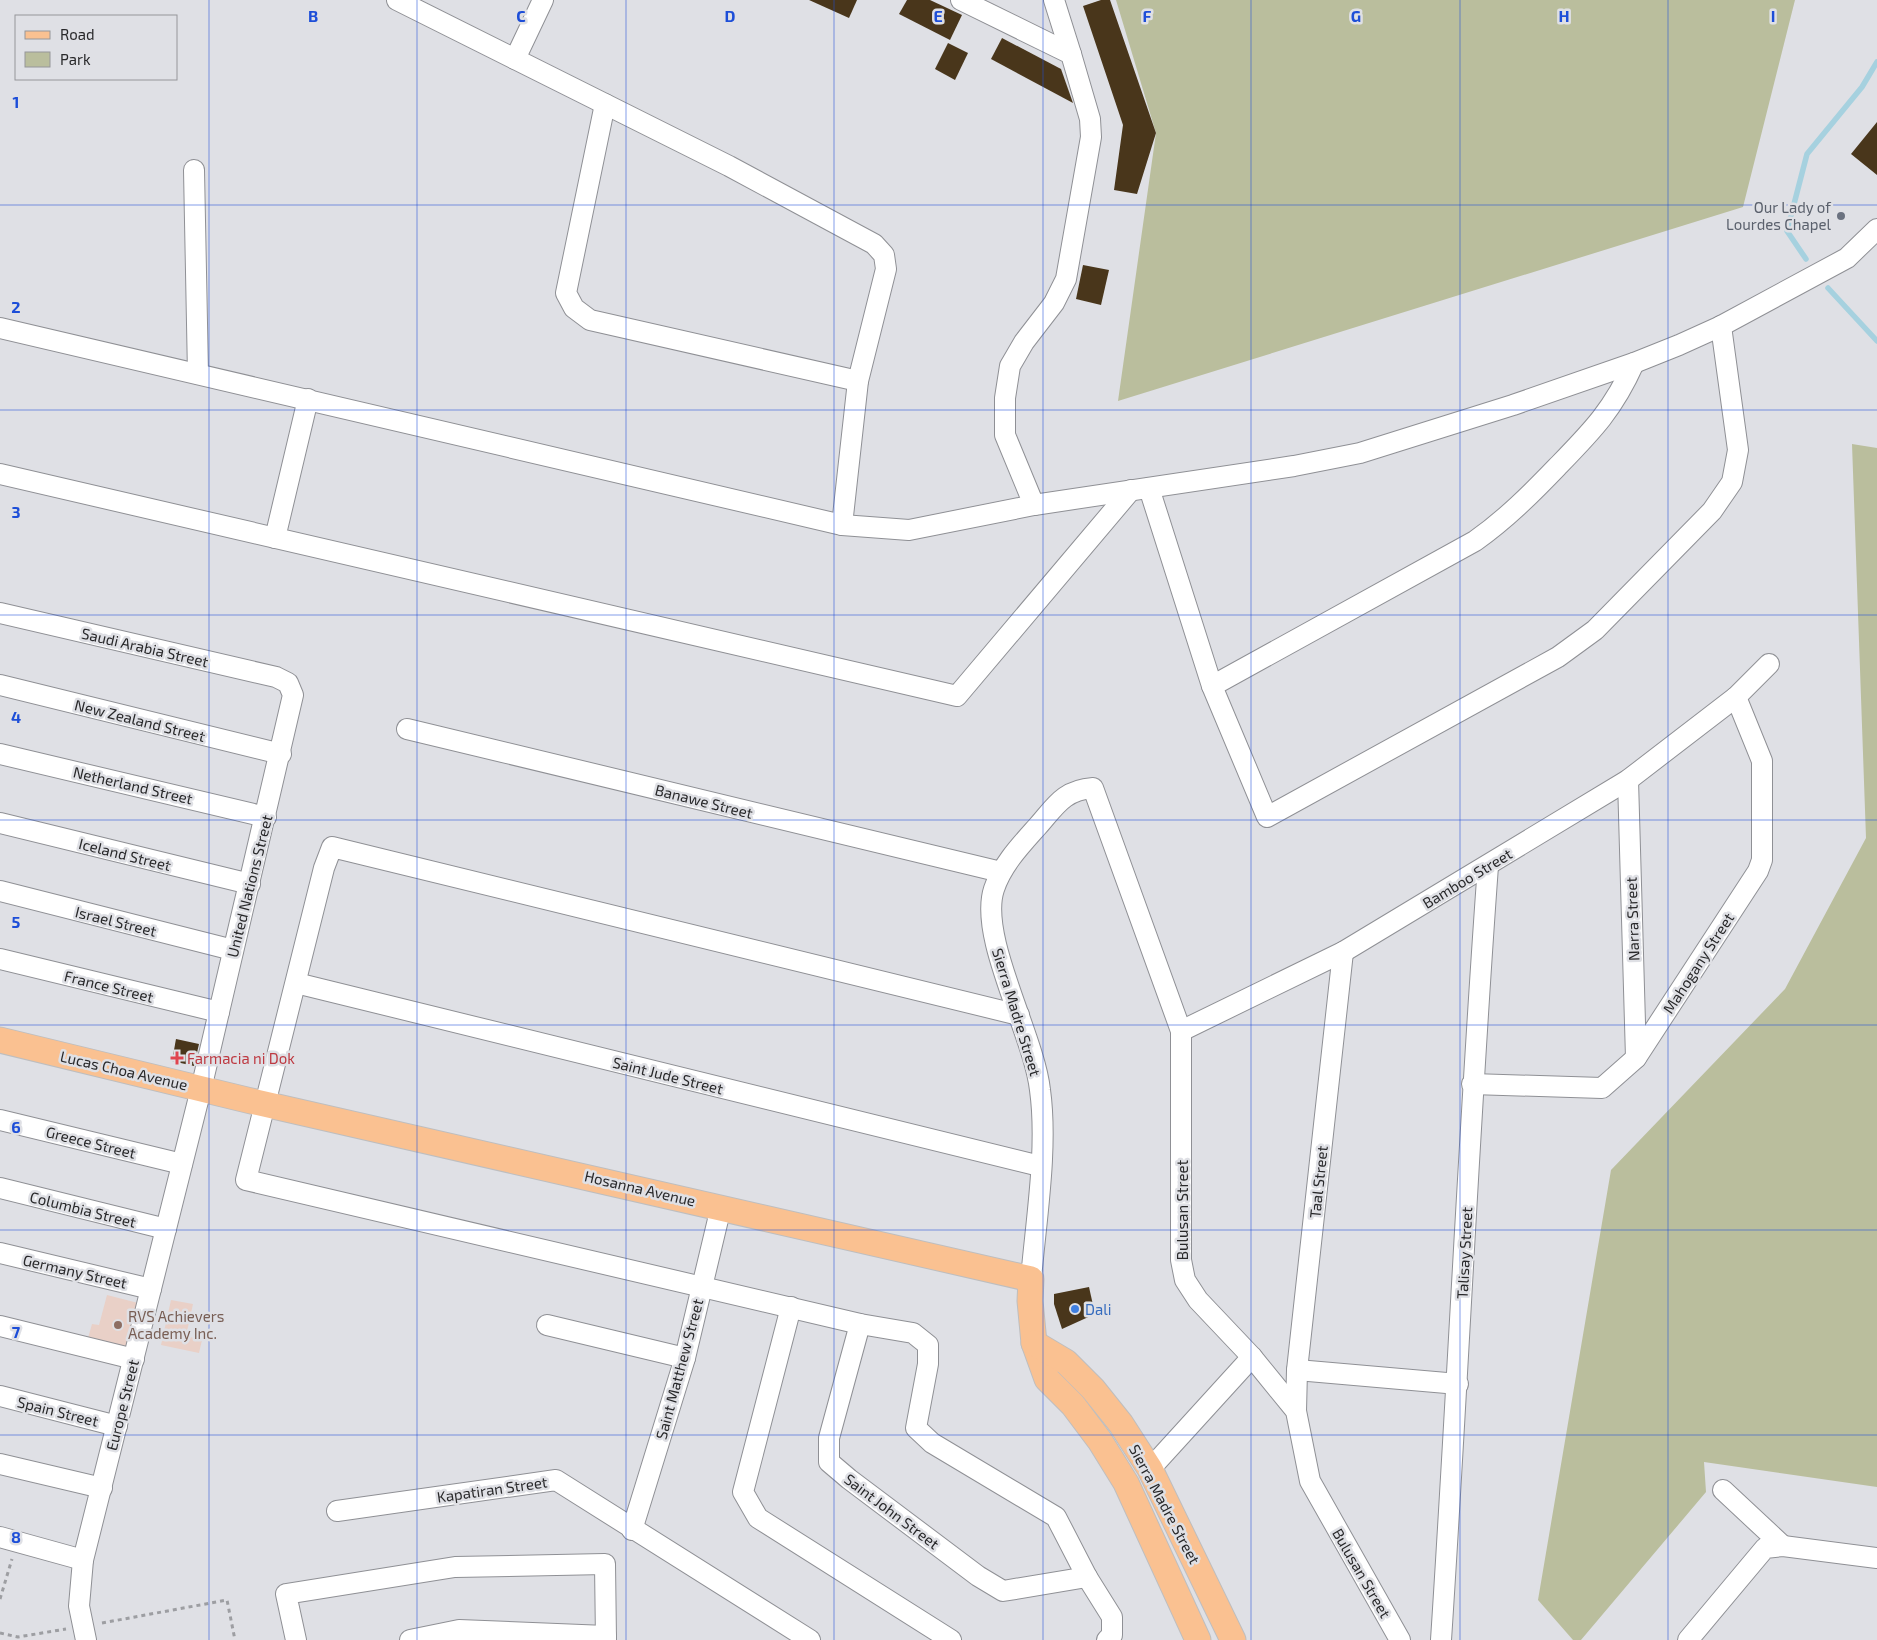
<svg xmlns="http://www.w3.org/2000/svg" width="1877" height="1640" viewBox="0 0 1877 1640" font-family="'Exo 2',sans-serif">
<rect width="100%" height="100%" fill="#dfe0e5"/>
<g fill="#e9d0c7">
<polygon points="107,1295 142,1304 128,1356 86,1345 92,1324 99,1325"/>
<polygon points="171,1300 193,1304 186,1336 202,1340 199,1353 161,1345"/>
</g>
<g fill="#babe9d">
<polygon points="1116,0 1795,0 1743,207 1118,401 1156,133"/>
<polygon points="1852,444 1877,448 1877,1487 1704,1462 1706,1492 1581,1640 1573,1640 1538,1600 1611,1170 1785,989 1866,838"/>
</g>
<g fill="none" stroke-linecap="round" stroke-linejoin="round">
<g stroke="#a6d1df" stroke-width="5.5">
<polyline points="1806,259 1787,231 1807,154 1862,87 1877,62"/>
<polyline points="1828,288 1877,341"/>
</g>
</g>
<g fill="#49361b">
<polygon points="809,0 857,0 849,18"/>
<polygon points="907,0 930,0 962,15 950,40 899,14"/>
<polygon points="1101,0 1110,0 1156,133 1137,194 1114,190 1123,125 1083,6"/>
<polygon points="1002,38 1061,69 1073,103 991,59"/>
<polygon points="948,43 968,53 955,80 935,69"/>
<polygon points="1877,122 1877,175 1851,154"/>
<polygon points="1083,265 1109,270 1101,305 1076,299"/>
<polygon points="176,1039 199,1044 194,1066 172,1061"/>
<polygon points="1089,1287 1095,1314 1062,1329 1054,1304 1054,1294"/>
</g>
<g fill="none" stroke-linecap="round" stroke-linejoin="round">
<defs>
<g id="minor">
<polyline points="397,0 729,166 874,244 884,255 886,269 858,381 842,525"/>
<polyline points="961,0 1071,54 1090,119 1091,137 1066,279 1054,303 1024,342 1010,366 1005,398 1005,435 1034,505"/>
<polyline points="1054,0 1071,54"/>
<polyline points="515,59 543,0"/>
<polyline points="605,104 566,293 574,308 590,320 858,381"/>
<polyline points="194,170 198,374"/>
<polyline points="0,328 842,525 909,530 1034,505 1294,466 1360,453 1513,405 1634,363 1679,345 1721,326 1847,258 1877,229"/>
<polyline points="0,474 957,696 1131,490"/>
<polyline points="1149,488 1212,686 1267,817 1558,657 1595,630 1712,511 1732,482 1738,450 1721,326"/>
<polyline points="275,538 308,399"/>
<polyline points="0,613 276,677 288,683 293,695 201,1089 83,1560 79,1606 86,1640"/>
<polyline points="0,685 281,754"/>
<path d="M1212,686L1475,541C1506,519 1531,494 1557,467C1592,431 1613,410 1634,363"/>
<polyline points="407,729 1001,872"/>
<polyline points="0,754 266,817"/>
<polyline points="1628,780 1636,1058"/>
<polyline points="0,823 250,884"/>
<polyline points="0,891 233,950"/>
<polyline points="0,959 219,1012"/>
<polyline points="296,983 1040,1166"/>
<polyline points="1019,1015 332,847 324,868 246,1180 860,1324 913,1333 928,1345 928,1364 916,1428 932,1443 1056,1517 1087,1577 1112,1617 1112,1635 1107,1640"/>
<polyline points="1181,1031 1343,952 1628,780 1736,697 1769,664"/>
<polyline points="1472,1084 1602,1088 1636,1058 1758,871 1762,860 1762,761 1736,697"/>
<polyline points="0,1120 182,1164"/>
<polyline points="0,1188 166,1229"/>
<polyline points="0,1253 151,1289"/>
<path d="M1031,1279C1036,1220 1048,1148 1040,1090C1034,1035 978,937 994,889C1002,865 1020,846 1037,827C1055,807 1063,790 1093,788L1181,1031V1260L1185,1280L1198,1300L1252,1357L1296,1411L1310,1481L1400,1640"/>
<polyline points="791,1307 743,1492 758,1518 951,1640"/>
<polyline points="860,1324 829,1438 829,1462 849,1479 978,1576 1003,1591 1087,1577"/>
<polyline points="547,1325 685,1358"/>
<polyline points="0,1326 134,1359"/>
<polyline points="1297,1370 1458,1384"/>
<polyline points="0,1396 117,1426"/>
<polyline points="1296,1411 1297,1370 1343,952"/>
<polyline points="0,1464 102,1488"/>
<polyline points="1150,1469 1252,1357"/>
<polyline points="1723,1490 1783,1546"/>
<polyline points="337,1511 556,1480 810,1640"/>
<polyline points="632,1530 685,1358 721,1207"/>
<polyline points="0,1537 83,1560"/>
<polyline points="296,1640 286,1594 455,1567 605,1564 606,1640"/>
<polyline points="410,1640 459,1630 606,1636"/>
<path d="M1441,1640C1458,1382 1469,1124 1488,866"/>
<polyline points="1688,1640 1765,1548 1783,1546 1877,1558"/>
</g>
<g id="major">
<polyline points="0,1040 247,1100 1031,1279 1030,1301 1034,1343 1047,1379 1073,1405 1100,1441 1126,1483 1198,1640"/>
<polyline points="1034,1343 1066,1362 1093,1389 1121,1424 1150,1469 1233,1640"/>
</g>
</defs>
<use href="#minor" stroke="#8f9095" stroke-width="22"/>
<use href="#major" stroke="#bebebf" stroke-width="27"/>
<g stroke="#9d9ea2" stroke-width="3" stroke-dasharray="4 4" stroke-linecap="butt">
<polyline points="0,1599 12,1559"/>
<polyline points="102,1623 227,1600 235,1640"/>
<polyline points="0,1633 18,1637 66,1629"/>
</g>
<use href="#minor" stroke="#fff" stroke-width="20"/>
<use href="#major" stroke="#fac191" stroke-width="25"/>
</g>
<path fill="none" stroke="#1d4ed8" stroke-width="1" stroke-opacity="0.55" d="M209,0V1640M417,0V1640M626,0V1640M834,0V1640M1043,0V1640M1251,0V1640M1460,0V1640M1668,0V1640M0,205H1877M0,410H1877M0,615H1877M0,820H1877M0,1025H1877M0,1230H1877M0,1435H1877"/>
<circle fill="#6b7280" stroke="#dfe0e5" stroke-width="2" cx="1841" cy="216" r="5"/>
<path fill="#e0444e" stroke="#dfe0e5" stroke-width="2" d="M174.5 1050.5h5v5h5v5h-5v5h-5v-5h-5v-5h5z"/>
<circle fill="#3f7fe0" stroke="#dfe0e5" stroke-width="2" cx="1075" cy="1309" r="5"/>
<circle fill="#8d6e63" stroke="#dfe0e5" stroke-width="2" cx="118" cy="1325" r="5"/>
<g text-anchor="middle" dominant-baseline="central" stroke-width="5" stroke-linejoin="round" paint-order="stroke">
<g font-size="15" fill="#5b616d" stroke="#dfe0e5" text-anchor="end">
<text x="1831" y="207">Our Lady of<tspan x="1831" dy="17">Lourdes Chapel</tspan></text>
</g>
<g font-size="15" fill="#28282a" stroke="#dfe0e5">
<text transform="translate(145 647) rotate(13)">Saudi Arabia Street</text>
<text transform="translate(140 720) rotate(14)">New Zealand Street</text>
<text transform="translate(133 785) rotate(13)">Netherland Street</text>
<text transform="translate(704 801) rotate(14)">Banawe Street</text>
<text transform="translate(125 854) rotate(14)">Iceland Street</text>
<text transform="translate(1467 878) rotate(-31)">Bamboo Street</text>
<text transform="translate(249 886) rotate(-76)">United Nations Street</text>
<text transform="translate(1632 919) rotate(-92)">Narra Street</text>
<text transform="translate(116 921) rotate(14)">Israel Street</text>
<text transform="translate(1698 963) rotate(-57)">Mahogany Street</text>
<text transform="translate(109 986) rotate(14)">France Street</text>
<text transform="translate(1017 1012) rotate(73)">Sierra Madre Street</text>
<text transform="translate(124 1070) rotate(13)">Lucas Choa Avenue</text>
<text transform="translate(668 1075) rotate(14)">Saint Jude Street</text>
<text transform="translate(91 1142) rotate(14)">Greece Street</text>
<text transform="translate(1318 1182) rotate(-84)">Taal Street</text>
<text transform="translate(640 1188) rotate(13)">Hosanna Avenue</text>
<text transform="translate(83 1209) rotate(14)">Columbia Street</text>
<text transform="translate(1182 1210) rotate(-90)">Bulusan Street</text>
<text transform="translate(1464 1253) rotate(-87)">Talisay Street</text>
<text transform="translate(75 1271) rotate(13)">Germany Street</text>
<text transform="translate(679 1369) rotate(-75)">Saint Matthew Street</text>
<text transform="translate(122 1405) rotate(-76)">Europe Street</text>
<text transform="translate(58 1411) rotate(14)">Spain Street</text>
<text transform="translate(492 1489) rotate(-8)">Kapatiran Street</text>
<text transform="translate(1165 1504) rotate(62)">Sierra Madre Street</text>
<text transform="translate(892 1511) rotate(37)">Saint John Street</text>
<text transform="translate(1362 1573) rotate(60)">Bulusan Street</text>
</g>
<g font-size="15" fill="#be3a42" stroke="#dfe0e5" text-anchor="start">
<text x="187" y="1058">Farmacia ni Dok</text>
</g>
<g font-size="15" fill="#366cbe" stroke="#dfe0e5" text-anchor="start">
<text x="1085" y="1309">Dali</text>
</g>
<g font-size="15" fill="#785e54" stroke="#dfe0e5" text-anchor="start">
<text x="128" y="1316">RVS Achievers<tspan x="128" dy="17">Academy Inc.</tspan></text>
</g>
</g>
<g font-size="16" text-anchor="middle" font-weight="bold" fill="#1d4ed8" stroke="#dfe0e5" stroke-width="5" stroke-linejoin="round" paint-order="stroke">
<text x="313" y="22">B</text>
<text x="521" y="22">C</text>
<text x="730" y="22">D</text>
<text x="938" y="22">E</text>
<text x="1147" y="22">F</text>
<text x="1356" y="22">G</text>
<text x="1564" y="22">H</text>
<text x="1773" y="22">I</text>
<text x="16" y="108">1</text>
<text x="16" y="313">2</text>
<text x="16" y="518">3</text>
<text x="16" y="723">4</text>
<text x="16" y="928">5</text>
<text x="16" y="1133">6</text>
<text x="16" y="1338">7</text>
<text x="16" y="1543">8</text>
</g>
<rect x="15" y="15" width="162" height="65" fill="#dfe0e5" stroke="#96969a"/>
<rect x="25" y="31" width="25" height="8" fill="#fac191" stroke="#96969a"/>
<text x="60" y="40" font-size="15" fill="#28282a">Road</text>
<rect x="25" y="52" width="25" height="15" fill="#babe9d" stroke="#96969a"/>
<text x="60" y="65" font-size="15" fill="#28282a">Park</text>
</svg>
